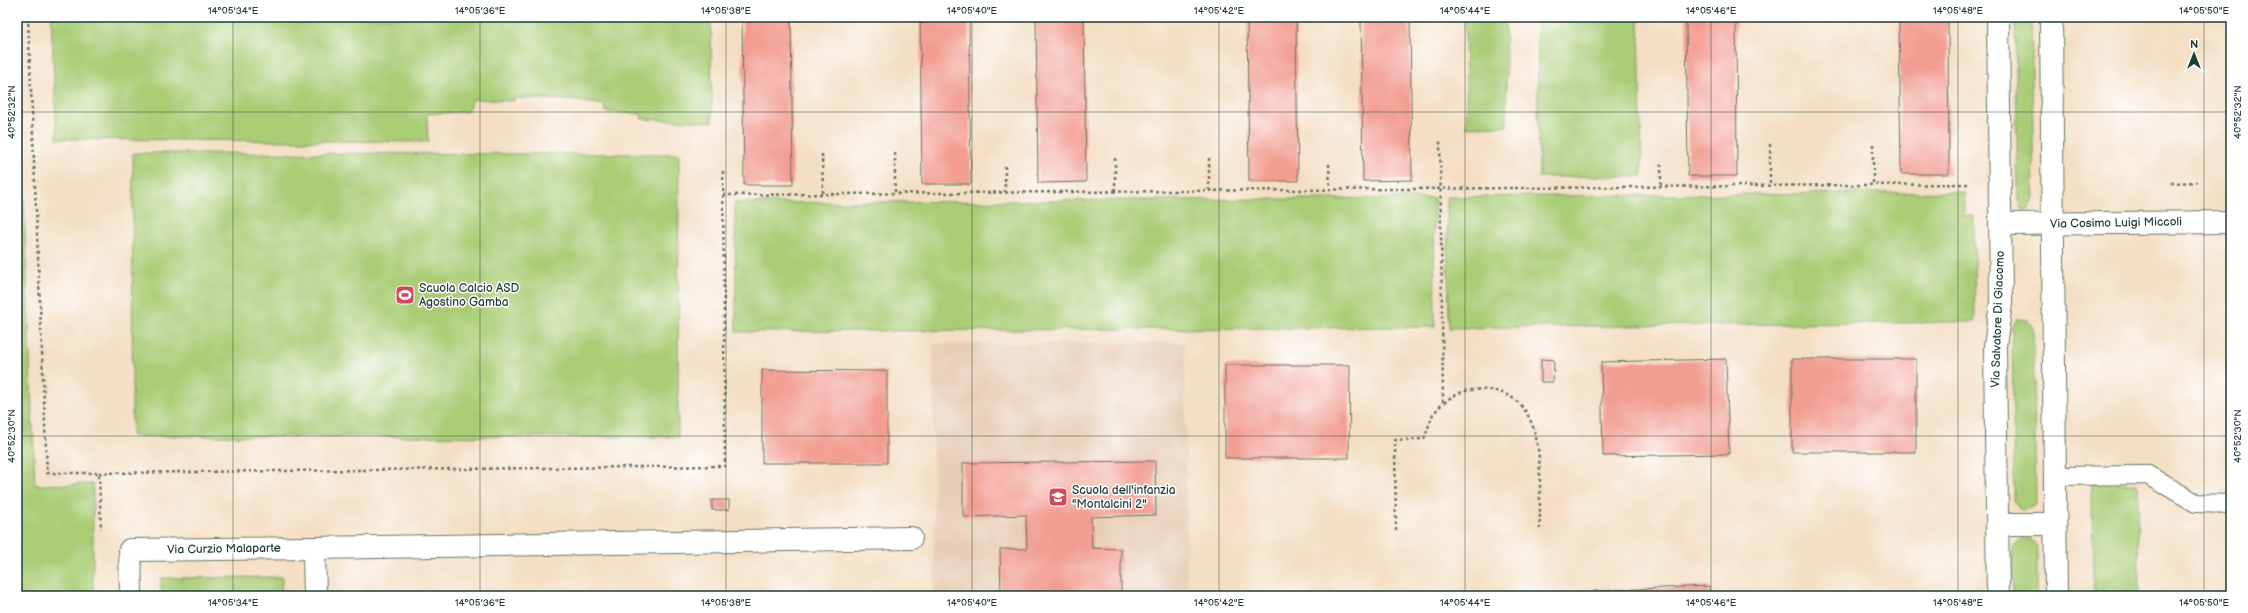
<svg xmlns="http://www.w3.org/2000/svg" width="2248" height="613" viewBox="0 0 2248 613" font-family="'Balsamiq Sans',sans-serif">
<rect width="100%" height="100%" fill="#fff"/>
<filter id="ink" filterUnits="userSpaceOnUse"><feTurbulence type="fractalNoise" baseFrequency=".025" numOctaves="2"/><feDisplacementMap in="SourceGraphic" scale="8" xChannelSelector="R" yChannelSelector="G"/><feConvolveMatrix kernelMatrix="1 2 1 2 8 2 1 2 1" color-interpolation-filters="sRGB"/></filter>
<filter id="wash" filterUnits="userSpaceOnUse"><feTurbulence type="fractalNoise" baseFrequency=".012" numOctaves="4" result="noise"/><feDisplacementMap in="SourceGraphic" scale="16" xChannelSelector="R" yChannelSelector="G"/><feGaussianBlur stdDeviation="0.9" result="paint"/><feColorMatrix in="noise" values="0 0 0 0 0 0 0 0 0 0 0 0 0 0 0 0 0 1.4 0 .05"/><feComposite in="paint" operator="in"/></filter>
<g filter="url(#wash)">
<rect width="100%" height="100%" fill="#f4dfc4"/>
<polygon fill="#e9cfb8" points="1185,343 1187,596 934,596 933,344"/>
<g fill="#a9cc75" stroke="#648454">
<polygon points="51,17 711,17 712,122 642,119 641,114 606,112 604,105 572,100 515,98 514,101 473,99 469,110 465,112 427,114 428,142 57,139"/>
<polygon points="1465,17 1505,17 1507,126 1467,127"/>
<polygon points="1537,17 1639,17 1642,176 1539,177"/>
<polygon points="2015,17 2031,17 2034,198 2029,209 2022,210 2018,200"/>
<polygon points="17,25 35,485 93,484 93,596 17,596"/>
<polygon points="133,153 679,154 678,437 132,436"/>
<polygon points="1964,192 1964,216 1974,216 1975,322 1449,328 1447,197"/>
<polygon points="1434,198 1435,327 736,332 735,203"/>
<polygon points="2017,319 2027,320 2033,326 2036,504 2023,511 2018,508 2014,501 2012,326"/>
<polygon points="2092,484 2138,484 2139,596 2093,596"/>
<polygon points="2023,538 2031,539 2037,547 2037,596 2013,596 2013,547 2017,542"/>
<polygon points="282,577 281,596 161,596 161,578"/>
</g>
<g id="blocks">
<g fill="#f29d92">
<polygon points="742,17 791,17 793,185 744,185"/>
<polygon points="920,17 969,17 971,184 922,184"/>
<polygon points="1036,17 1084,17 1086,182 1038,183"/>
<polygon points="1247,17 1296,17 1298,181 1249,181"/>
<polygon points="1361,17 1410,17 1412,180 1363,181"/>
<polygon points="1686,17 1736,17 1737,176 1688,176"/>
<polygon points="1899,17 1948,17 1949,174 1901,174"/>
<polygon points="1541,359 1554,360 1553,382 1541,382"/>
<polygon points="1726,359 1729,454 1603,456 1601,362"/>
<rect x="1792" y="359" width="124" height="93"/>
<polygon points="1225,365 1350,365 1349,458 1225,458"/>
<polygon points="762,370 887,371 887,463 762,463"/>
<polygon points="1155,461 1156,515 1091,517 1092,548 1121,549 1121,596 1001,596 1000,549 1027,549 1026,515 963,517 963,463"/>
<rect x="712" y="500" width="17" height="10"/>
<polygon points="1709,586 1709,596 1593,596 1593,591"/>
</g>
</g>
</g>
<g filter="url(#ink)">
<use href="#blocks" fill-opacity="0" stroke="#6a7666" stroke-width="1"/>
<g fill="none" stroke-linecap="round" stroke-linejoin="round">
<defs>
<polyline id="service" points="2055,476 2148,475 2196,503 2231,504"/>
<g id="minor">
<polyline points="1998,17 2001,303 1995,346 1998,596"/>
<polyline points="2051,17 2056,596"/>
<polyline points="2000,224 2231,222"/>
<polyline points="1998,524 2055,524"/>
<polyline points="314,548 911,538"/>
<polyline points="131,596 130,550 314,548 315,596"/>
</g>
</defs>
<use href="#service" stroke="#6a7666" stroke-width="20"/>
<use href="#minor" stroke="#6a7666" stroke-width="24"/>
<g stroke="#6a7666" stroke-width="2.5" stroke-dasharray="3 3" stroke-linecap="butt">
<polyline points="28,17 47,473 99,473 101,529"/>
<polyline points="1770,144 1770,185"/>
<polyline points="1873,144 1873,184"/>
<polyline points="895,153 895,193"/>
<polyline points="822,154 823,194"/>
<polyline points="1115,158 1115,191"/>
<polyline points="1209,158 1209,190"/>
<polyline points="1329,164 1330,189"/>
<polyline points="1661,164 1661,186"/>
<polyline points="1005,166 1005,192"/>
<polyline points="2171,183 2199,182"/>
<polyline points="723,195 1969,184"/>
<path d="M1444,403C1457,391 1471,388 1489,390C1552,397 1538,483 1540,529"/>
<polyline points="99,473 725,466 723,171"/>
<polyline points="1396,531 1395,440 1424,439 1433,414 1443,403 1440,139"/>
</g>
<use href="#service" stroke="#fff" stroke-width="18"/>
<use href="#minor" stroke="#fff" stroke-width="22"/>
</g>
</g>
<path fill="none" stroke="#1f3d34" stroke-width="1" stroke-opacity="0.45" d="M233,17V596M480,17V596M726,17V596M972,17V596M1219,17V596M1465,17V596M1711,17V596M1958,17V596M2204,17V596M17,112H2231M17,436H2231"/>
<defs>
<symbol id="stadium-square" viewBox="-11 -11 22 22"><rect x="-9" y="-9" width="18" height="18" rx="4" fill="#d1495b" stroke="#fff"/><path d="M0-5a6.5 5 0 1 0 0 10a6.5 5 0 1 0 0-10ZM-3.5-1.8h7v3.6h-7Z" fill="#fff"/></symbol>
<symbol id="school-square" viewBox="-11 -11 22 22"><rect x="-9" y="-9" width="18" height="18" rx="4" fill="#d1495b" stroke="#fff"/><path d="M0-5L7-2L0 1L-7-2ZM-4 1L0 2.5L4 1V4Q0 6-4 4Z" fill="#fff"/></symbol>
</defs>
<g fill-rule="evenodd">
<use href="#stadium-square" x="394" y="284" width="22" height="22"/>
<use href="#school-square" x="1047" y="486" width="22" height="22"/>
</g>
<g text-anchor="middle" dominant-baseline="central" stroke-width="3" stroke-linejoin="round" paint-order="stroke">
<g font-size="12" fill="#1f3d34" stroke="#fff">
<text transform="translate(2116 223) rotate(-1)">Via Cosimo Luigi Miccoli</text>
<text transform="translate(1998 319) rotate(-88)">Via Salvatore Di Giacomo</text>
<text transform="translate(224 549) rotate(-1)">Via Curzio Malaparte</text>
</g>
<g font-size="12" fill="#1f3d34" stroke="#fff" text-anchor="start">
<text x="419" y="288">Scuola Calcio ASD<tspan x="419" dy="14">Agostino Gamba</tspan></text>
<text x="1072" y="490">Scuola dell'infanzia<tspan x="1072" dy="14">"Montalcini 2"</tspan></text>
</g>
</g>
<rect width="2248" height="613" fill="none" stroke="#fff" stroke-width="44"/>
<g transform="translate(2194 54)" stroke="#ffffff" stroke-width="3" paint-order="stroke">
<path d="M0-3L7 15L0 10L-7 15Z" fill="#1f3d34"/>
<text y="-6" font-size="11" font-weight="bold" text-anchor="middle" fill="#1f3d34">N</text>
</g>
<rect x="22" y="22" width="2204" height="569" fill="none" stroke="#1f3d34" stroke-width="1.5"/>
<g font-size="10" text-anchor="middle" fill="#1f3d34">
<text x="233" y="14">14°05'34"E</text>
<text x="480" y="14">14°05'36"E</text>
<text x="726" y="14">14°05'38"E</text>
<text x="972" y="14">14°05'40"E</text>
<text x="1219" y="14">14°05'42"E</text>
<text x="1465" y="14">14°05'44"E</text>
<text x="1711" y="14">14°05'46"E</text>
<text x="1958" y="14">14°05'48"E</text>
<text x="2204" y="14">14°05'50"E</text>
<text transform="translate(11 112) rotate(-90)" y="4">40°52'32"N</text>
<text transform="translate(2237 112) rotate(-90)" y="4">40°52'32"N</text>
<text transform="translate(11 436) rotate(-90)" y="4">40°52'30"N</text>
<text transform="translate(2237 436) rotate(-90)" y="4">40°52'30"N</text>
<text x="233" y="606">14°05'34"E</text>
<text x="480" y="606">14°05'36"E</text>
<text x="726" y="606">14°05'38"E</text>
<text x="972" y="606">14°05'40"E</text>
<text x="1219" y="606">14°05'42"E</text>
<text x="1465" y="606">14°05'44"E</text>
<text x="1711" y="606">14°05'46"E</text>
<text x="1958" y="606">14°05'48"E</text>
<text x="2204" y="606">14°05'50"E</text>
</g>
</svg>
